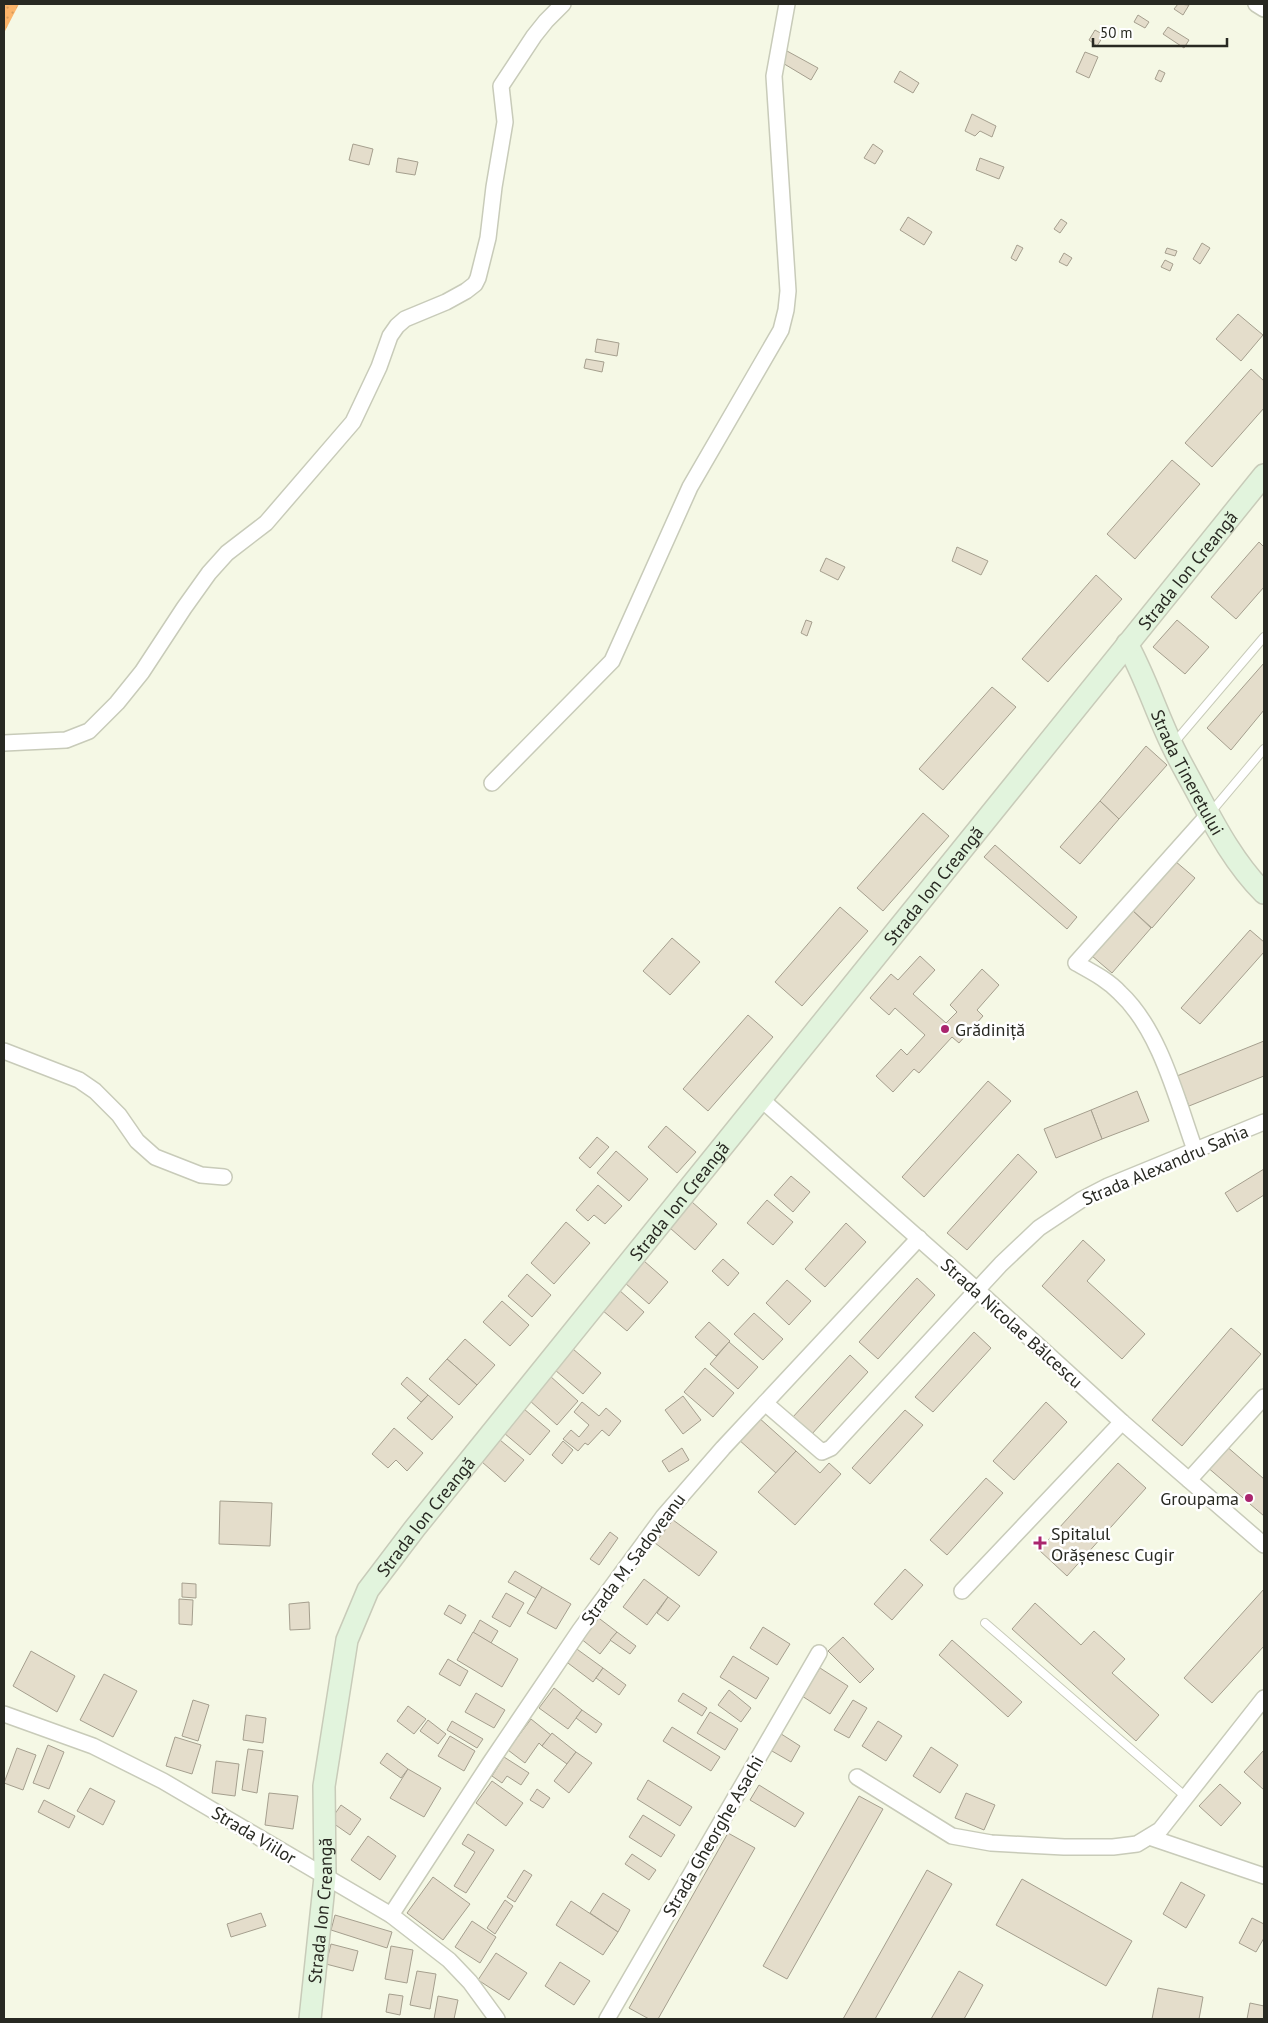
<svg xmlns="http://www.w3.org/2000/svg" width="1268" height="2023" viewBox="0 0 1268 2023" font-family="'PT Sans',sans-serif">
<defs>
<pattern id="green-dots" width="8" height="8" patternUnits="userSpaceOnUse" patternTransform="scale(1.25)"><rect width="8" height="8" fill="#fcb56b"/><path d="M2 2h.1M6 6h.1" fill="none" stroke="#d89c5c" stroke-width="1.8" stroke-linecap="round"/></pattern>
</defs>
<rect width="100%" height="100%" fill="#f5f8e5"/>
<polygon fill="url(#green-dots)" points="4,4 19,4 4,33"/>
<g fill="#e4ddcb" stroke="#a59f8e">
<polygon points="1178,4 1189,5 1183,15 1174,9"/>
<polygon points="1138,15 1149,22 1145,28 1134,22"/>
<polygon points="1168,27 1189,40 1184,48 1163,34"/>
<polygon points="1095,30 1104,35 1097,46 1089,40"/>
<polygon points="787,51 818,68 811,80 781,62"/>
<polygon points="1085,52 1098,57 1089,78 1076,72"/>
<polygon points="1159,70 1165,73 1161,82 1155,79"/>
<polygon points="900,71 919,83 913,93 894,82"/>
<polygon points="972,114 996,126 992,137 980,131 975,136 965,131"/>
<polygon points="353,144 373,149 369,165 349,160"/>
<polygon points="873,144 883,151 875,164 864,158"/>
<polygon points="398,158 418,162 415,175 396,172"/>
<polygon points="980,158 1004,167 999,179 976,170"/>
<polygon points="908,217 932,232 924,245 900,230"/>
<polygon points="1061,219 1067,223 1060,233 1054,229"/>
<polygon points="1202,243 1210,248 1200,264 1193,259"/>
<polygon points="1017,245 1023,248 1016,261 1011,258"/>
<polygon points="1167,248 1177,251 1175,256 1165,253"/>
<polygon points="1064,253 1072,258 1067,266 1059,262"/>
<polygon points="1165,260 1173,264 1170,271 1161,267"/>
<polygon points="1238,314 1263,335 1241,361 1216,339"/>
<polygon points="597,339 619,343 617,356 595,352"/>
<polygon points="586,359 604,362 602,372 584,368"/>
<polygon points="1251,369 1264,381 1264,408 1212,467 1185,443"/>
<polygon points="1172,460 1200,484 1135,559 1107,534"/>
<polygon points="1259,542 1264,547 1264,587 1236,619 1211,597"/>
<polygon points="957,547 988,561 981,575 952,561"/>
<polygon points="826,558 845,567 838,580 820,571"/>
<polygon points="1096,575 1122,599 1048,682 1022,659"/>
<polygon points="806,620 812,622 807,636 801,633"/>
<polygon points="1177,620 1209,647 1185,674 1153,647"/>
<polygon points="1264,663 1264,710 1231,750 1207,728"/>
<polygon points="992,687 1016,707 943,790 919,769"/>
<polygon points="1146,746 1167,765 1119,819 1100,801"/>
<polygon points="1100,801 1119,819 1080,864 1060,847"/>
<polygon points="923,813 949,836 883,911 857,888"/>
<polygon points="995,845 1077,917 1067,929 984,857"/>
<polygon points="1175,861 1195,878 1152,928 1132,910"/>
<polygon points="840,907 868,931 802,1006 775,982"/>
<polygon points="1132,910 1151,928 1112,973 1092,956"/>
<polygon points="1250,930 1264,942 1264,952 1200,1024 1181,1008"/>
<polygon points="672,938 700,962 670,995 643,971"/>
<polygon points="920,956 935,970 913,994 946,1023 957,1012 950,1005 982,969 999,985 977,1010 983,1016 959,1043 952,1037 919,1073 914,1069 893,1092 876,1076 901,1049 907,1055 925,1035 895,1008 889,1015 870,998 891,974 898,980"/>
<polygon points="748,1015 773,1037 708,1111 683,1089"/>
<polygon points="1264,1041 1264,1076 1189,1106 1177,1076"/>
<polygon points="988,1081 1011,1101 924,1197 902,1177"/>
<polygon points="1137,1091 1149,1121 1102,1139 1091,1110"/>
<polygon points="1091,1110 1102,1139 1056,1158 1044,1129"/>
<polygon points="666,1126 696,1152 677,1173 648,1147"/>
<polygon points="597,1137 609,1147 590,1168 579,1158"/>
<polygon points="616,1151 648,1179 629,1201 597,1173"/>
<polygon points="1018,1154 1037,1172 967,1250 947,1233"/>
<polygon points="1264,1169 1264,1195 1237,1212 1225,1193"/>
<polygon points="791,1176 810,1192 793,1212 774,1195"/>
<polygon points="598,1185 622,1206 605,1224 594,1215 588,1221 576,1210"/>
<polygon points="767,1200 793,1222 773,1245 747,1223"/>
<polygon points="692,1202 717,1224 695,1250 670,1228"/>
<polygon points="566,1222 590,1243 554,1284 531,1263"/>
<polygon points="846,1223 866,1242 825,1287 805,1269"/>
<polygon points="1083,1240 1105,1260 1087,1281 1145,1334 1122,1359 1042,1286"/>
<polygon points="723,1259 739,1273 728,1286 712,1271"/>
<polygon points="644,1261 668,1282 649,1304 625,1283"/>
<polygon points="527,1274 551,1295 532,1317 508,1296"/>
<polygon points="917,1278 935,1295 878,1359 859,1342"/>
<polygon points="787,1280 811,1301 789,1325 766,1303"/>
<polygon points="619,1290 644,1312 627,1331 602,1310"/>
<polygon points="502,1301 529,1325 510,1346 483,1322"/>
<polygon points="754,1313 783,1339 763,1360 734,1334"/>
<polygon points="709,1322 730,1341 716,1356 695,1337"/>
<polygon points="1231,1328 1261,1354 1182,1446 1152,1420"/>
<polygon points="974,1332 991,1348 933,1412 915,1397"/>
<polygon points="465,1339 495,1365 477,1385 447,1359"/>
<polygon points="729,1342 758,1367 738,1389 710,1364"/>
<polygon points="573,1349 601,1373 583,1394 555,1370"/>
<polygon points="850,1355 868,1372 811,1435 792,1418"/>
<polygon points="447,1359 477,1385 459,1405 429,1379"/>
<polygon points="705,1368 734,1393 713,1417 684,1392"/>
<polygon points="550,1376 578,1401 557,1425 529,1400"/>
<polygon points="407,1377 428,1395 421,1402 401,1384"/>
<polygon points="428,1395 453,1417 432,1440 407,1418"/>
<polygon points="683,1396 701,1420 683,1434 665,1410"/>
<polygon points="582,1402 599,1416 606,1408 621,1421 609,1436 602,1430 588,1445 585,1443 578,1451 563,1439 571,1430 579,1437 589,1425 574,1412"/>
<polygon points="1046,1402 1067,1422 1014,1480 993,1461"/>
<polygon points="524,1409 550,1431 530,1455 504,1433"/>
<polygon points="905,1410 923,1425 870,1484 852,1468"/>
<polygon points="758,1417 796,1451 776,1473 738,1439"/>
<polygon points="394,1428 423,1453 407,1471 396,1460 388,1468 372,1454"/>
<polygon points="500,1440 524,1460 505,1482 482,1462"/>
<polygon points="563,1441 573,1450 562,1464 552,1455"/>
<polygon points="1225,1445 1264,1479 1264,1516 1206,1466"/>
<polygon points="682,1448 689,1460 669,1472 662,1461"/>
<polygon points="796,1451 820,1473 829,1463 841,1474 795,1525 758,1492"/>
<polygon points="1118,1463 1146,1488 1067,1576 1039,1550"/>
<polygon points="986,1478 1003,1493 947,1555 930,1540"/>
<polygon points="220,1501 272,1503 270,1546 219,1544"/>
<polygon points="673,1520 717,1552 699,1576 655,1543"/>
<polygon points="610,1532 618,1538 599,1565 590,1559"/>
<polygon points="905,1569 923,1585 892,1620 874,1604"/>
<polygon points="515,1571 542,1587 536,1598 508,1582"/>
<polygon points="644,1579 668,1597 647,1625 623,1607"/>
<polygon points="182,1583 196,1584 196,1598 182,1597"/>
<polygon points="542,1587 571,1604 556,1629 527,1613"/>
<polygon points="1264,1589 1264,1646 1212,1703 1184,1678"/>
<polygon points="506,1593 524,1603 510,1627 492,1617"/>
<polygon points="668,1597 680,1606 668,1621 657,1613"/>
<polygon points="179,1599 193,1600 192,1625 179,1624"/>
<polygon points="309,1602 310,1629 290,1630 289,1604"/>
<polygon points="1035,1603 1081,1645 1094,1631 1125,1659 1112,1673 1159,1715 1136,1741 1012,1629"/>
<polygon points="449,1605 466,1615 461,1624 444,1614"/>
<polygon points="596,1616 617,1632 600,1654 580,1638"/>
<polygon points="480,1620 498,1631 491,1643 473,1633"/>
<polygon points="763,1627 790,1644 777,1665 750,1648"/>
<polygon points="473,1632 518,1659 502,1687 457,1660"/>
<polygon points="617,1632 636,1646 630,1654 610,1640"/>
<polygon points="843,1637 874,1669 860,1683 828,1651"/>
<polygon points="952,1640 1022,1702 1008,1717 939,1655"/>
<polygon points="574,1647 603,1668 593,1682 564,1660"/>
<polygon points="31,1651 75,1676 57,1712 13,1686"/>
<polygon points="733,1656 769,1678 756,1699 720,1677"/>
<polygon points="448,1659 468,1671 460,1686 439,1674"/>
<polygon points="603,1668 626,1685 619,1695 596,1678"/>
<polygon points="820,1668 848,1686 830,1714 802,1696"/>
<polygon points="104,1674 137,1691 113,1737 80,1720"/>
<polygon points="554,1688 582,1710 568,1729 539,1708"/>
<polygon points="729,1690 751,1708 741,1722 718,1705"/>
<polygon points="476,1693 505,1710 494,1728 465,1712"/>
<polygon points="683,1693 707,1708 702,1716 678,1701"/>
<polygon points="193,1700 209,1705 198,1741 182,1736"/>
<polygon points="853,1700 867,1708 849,1738 834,1730"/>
<polygon points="408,1706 426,1719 414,1734 397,1721"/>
<polygon points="582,1710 602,1724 596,1733 576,1718"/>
<polygon points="710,1712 738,1729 725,1750 697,1733"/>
<polygon points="246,1715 266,1718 263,1743 243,1740"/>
<polygon points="531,1719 551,1735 542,1746 539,1743 525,1763 508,1750"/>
<polygon points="428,1720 446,1734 438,1744 420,1731"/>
<polygon points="452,1721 483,1739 477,1748 447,1730"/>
<polygon points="878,1721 902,1736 886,1761 862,1746"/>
<polygon points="672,1727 720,1757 711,1771 663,1741"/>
<polygon points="775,1730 800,1746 791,1762 765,1747"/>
<polygon points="552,1733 576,1752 567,1764 542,1746"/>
<polygon points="450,1736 475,1751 464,1771 438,1756"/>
<polygon points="175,1737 201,1745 192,1774 166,1766"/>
<polygon points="48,1745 64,1752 49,1789 33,1783"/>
<polygon points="931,1747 958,1765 940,1793 913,1776"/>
<polygon points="17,1748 36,1755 23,1790 4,1783"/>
<polygon points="248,1749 263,1751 257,1793 242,1790"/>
<polygon points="1264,1750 1264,1790 1244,1772"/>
<polygon points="576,1752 592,1763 569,1793 554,1781"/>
<polygon points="387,1753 408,1769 401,1778 380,1763"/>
<polygon points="504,1757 529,1773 521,1785 507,1776 502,1783 492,1776"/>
<polygon points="216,1761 239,1764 235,1796 212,1793"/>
<polygon points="408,1769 441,1788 424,1817 390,1798"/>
<polygon points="648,1780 692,1807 680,1826 637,1799"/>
<polygon points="492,1781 523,1803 506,1826 476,1803"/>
<polygon points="1220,1784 1241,1803 1221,1826 1199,1806"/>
<polygon points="759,1785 804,1813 795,1827 750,1800"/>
<polygon points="90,1788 115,1801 103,1825 77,1811"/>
<polygon points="537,1789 550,1798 543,1808 530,1800"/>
<polygon points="269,1793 298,1796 293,1829 265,1825"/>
<polygon points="966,1793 995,1805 984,1830 955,1818"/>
<polygon points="859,1796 883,1809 787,1979 763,1966"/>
<polygon points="44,1800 75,1816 69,1828 38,1812"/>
<polygon points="341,1805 361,1819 350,1835 330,1821"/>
<polygon points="643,1815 675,1835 661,1857 629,1837"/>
<polygon points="728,1833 755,1848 658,2019 649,2019 629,2008"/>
<polygon points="468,1834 494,1850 466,1893 454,1886 475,1852 462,1844"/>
<polygon points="368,1836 396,1856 380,1880 351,1860"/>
<polygon points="632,1854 656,1870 649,1880 625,1864"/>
<polygon points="524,1870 532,1875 515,1902 507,1897"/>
<polygon points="927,1870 952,1884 875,2019 843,2019"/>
<polygon points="433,1877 470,1904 443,1940 407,1913"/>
<polygon points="1022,1879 1132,1941 1106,1986 996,1925"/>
<polygon points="1181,1882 1205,1895 1186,1928 1163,1914"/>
<polygon points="603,1893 630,1910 618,1932 590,1913"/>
<polygon points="505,1900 513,1906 495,1934 487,1928"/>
<polygon points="571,1901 618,1932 603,1955 556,1925"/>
<polygon points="261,1913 266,1926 231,1937 227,1924"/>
<polygon points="335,1915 392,1932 387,1948 331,1930"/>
<polygon points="1252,1918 1264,1924 1264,1938 1256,1952 1239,1943"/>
<polygon points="472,1921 496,1937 480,1963 455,1947"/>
<polygon points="331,1944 358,1951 353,1971 326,1964"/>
<polygon points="391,1946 413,1950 407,1983 385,1979"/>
<polygon points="496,1953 527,1973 509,2000 478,1980"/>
<polygon points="560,1962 590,1981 574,2005 545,1986"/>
<polygon points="417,1971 436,1974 430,2009 410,2005"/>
<polygon points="959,1971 983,1985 964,2019 931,2019"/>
<polygon points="1158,1988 1203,1997 1199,2019 1152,2019"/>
<polygon points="389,1994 403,1996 400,2015 386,2012"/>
<polygon points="438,1996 458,2000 454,2019 434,2019"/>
<polygon points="1250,2003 1264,2006 1264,2019 1247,2019"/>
</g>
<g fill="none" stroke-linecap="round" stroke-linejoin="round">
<defs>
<g id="lane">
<polyline points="1173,744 1264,637"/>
<polyline points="1211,812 1264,749"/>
<polyline points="985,1623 1186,1797"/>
</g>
<g id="street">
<polyline points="1256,4 1264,9"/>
<polyline points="4,743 66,740 89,731 117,703 142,672 184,608 209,573 227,553 266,523 353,422 379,367 390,336 397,326 405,319 446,302 466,291 475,284 478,278 488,238 494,187 505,122 501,86 534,36 546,21 563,4"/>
<polyline points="492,783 612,661 690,487 781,330 786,310 788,291 774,76 787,4"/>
<polyline points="4,1051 79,1080 95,1091 119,1115 137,1141 155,1157 201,1175 224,1177"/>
<polyline points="761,1099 977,1290 1122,1422 1264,1545"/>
<path d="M1195,1150C1177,1100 1160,1030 1120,993C1108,980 1092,972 1076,963L1209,814"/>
<polyline points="765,1403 822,1452 831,1448 1001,1264 1039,1228 1081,1200 1108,1186 1264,1122"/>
<polyline points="1189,1480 1264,1397"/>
<polyline points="962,1591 1122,1422"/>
<polyline points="4,1714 93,1746 163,1781 391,1915 449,1960 470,1982 497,2019"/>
<polyline points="857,1777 952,1836 991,1843 1064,1847 1113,1847 1137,1844 1160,1830 1264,1698"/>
<polyline points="1149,1837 1264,1876"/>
<polyline points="391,1915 490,1763 580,1630 663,1517 723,1448 919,1238"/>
<polyline points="607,2019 819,1653"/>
</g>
<g id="secondary">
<path id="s1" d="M1127,644C1145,676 1156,712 1172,745C1180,762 1190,779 1199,796C1217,830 1236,865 1264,893"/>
<path id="s2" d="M310,2019L325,1877L324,1786L347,1640L368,1590L415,1528L1264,475"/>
</g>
</defs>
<use href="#lane" stroke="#c8cbb9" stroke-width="10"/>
<use href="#street" stroke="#c8cbb9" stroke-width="18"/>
<use href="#secondary" stroke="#c8cbb9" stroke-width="24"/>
<use href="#lane" stroke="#fff" stroke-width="8"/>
<use href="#street" stroke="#fff" stroke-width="15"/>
<use href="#secondary" stroke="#e2f4dd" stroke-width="21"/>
</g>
<g fill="#aa256e" stroke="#fff" stroke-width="2">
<circle cx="945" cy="1029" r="5"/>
<circle cx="1249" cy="1498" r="5"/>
<path d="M1037.5 1535.5h5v5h5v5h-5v5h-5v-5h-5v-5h5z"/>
</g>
<g text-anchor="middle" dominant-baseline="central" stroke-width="5" stroke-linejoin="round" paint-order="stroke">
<g font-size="18" fill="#282922" stroke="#fff">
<text stroke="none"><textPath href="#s2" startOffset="1744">Strada Ion Creangă</textPath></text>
<text stroke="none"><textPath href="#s1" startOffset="142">Strada Tineretului</textPath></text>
<text stroke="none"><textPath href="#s2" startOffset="1339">Strada Ion Creangă</textPath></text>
<text transform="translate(1165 1165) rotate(-23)">Strada Alexandru Sahia</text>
<text stroke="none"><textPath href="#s2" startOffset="934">Strada Ion Creangă</textPath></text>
<text transform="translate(1012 1323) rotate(42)">Strada Nicolae Bălcescu</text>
<text stroke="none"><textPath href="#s2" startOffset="529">Strada Ion Creangă</textPath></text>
<text transform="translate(633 1559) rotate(-53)">Strada M. Sadoveanu</text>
<text transform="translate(254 1835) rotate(31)">Strada Viilor</text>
<text transform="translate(713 1836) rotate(-60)">Strada Gheorghe Asachi</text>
<text stroke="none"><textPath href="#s2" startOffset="109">Strada Ion Creangă</textPath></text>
</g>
<g font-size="18" fill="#282922" stroke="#fff" text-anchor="start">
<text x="955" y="1029">Grădiniță</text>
<text x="1239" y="1498" text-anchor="end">Groupama</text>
<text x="1051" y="1533">Spitalul<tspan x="1051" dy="21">Orășenesc Cugir</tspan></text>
</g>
</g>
<rect width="1268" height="2023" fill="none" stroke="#282922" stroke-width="10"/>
<path d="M1093 38v8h134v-8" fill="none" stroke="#282922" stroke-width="2.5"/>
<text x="1100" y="38" font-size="15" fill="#282922" stroke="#ffffff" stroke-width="4" paint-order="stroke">50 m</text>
</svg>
